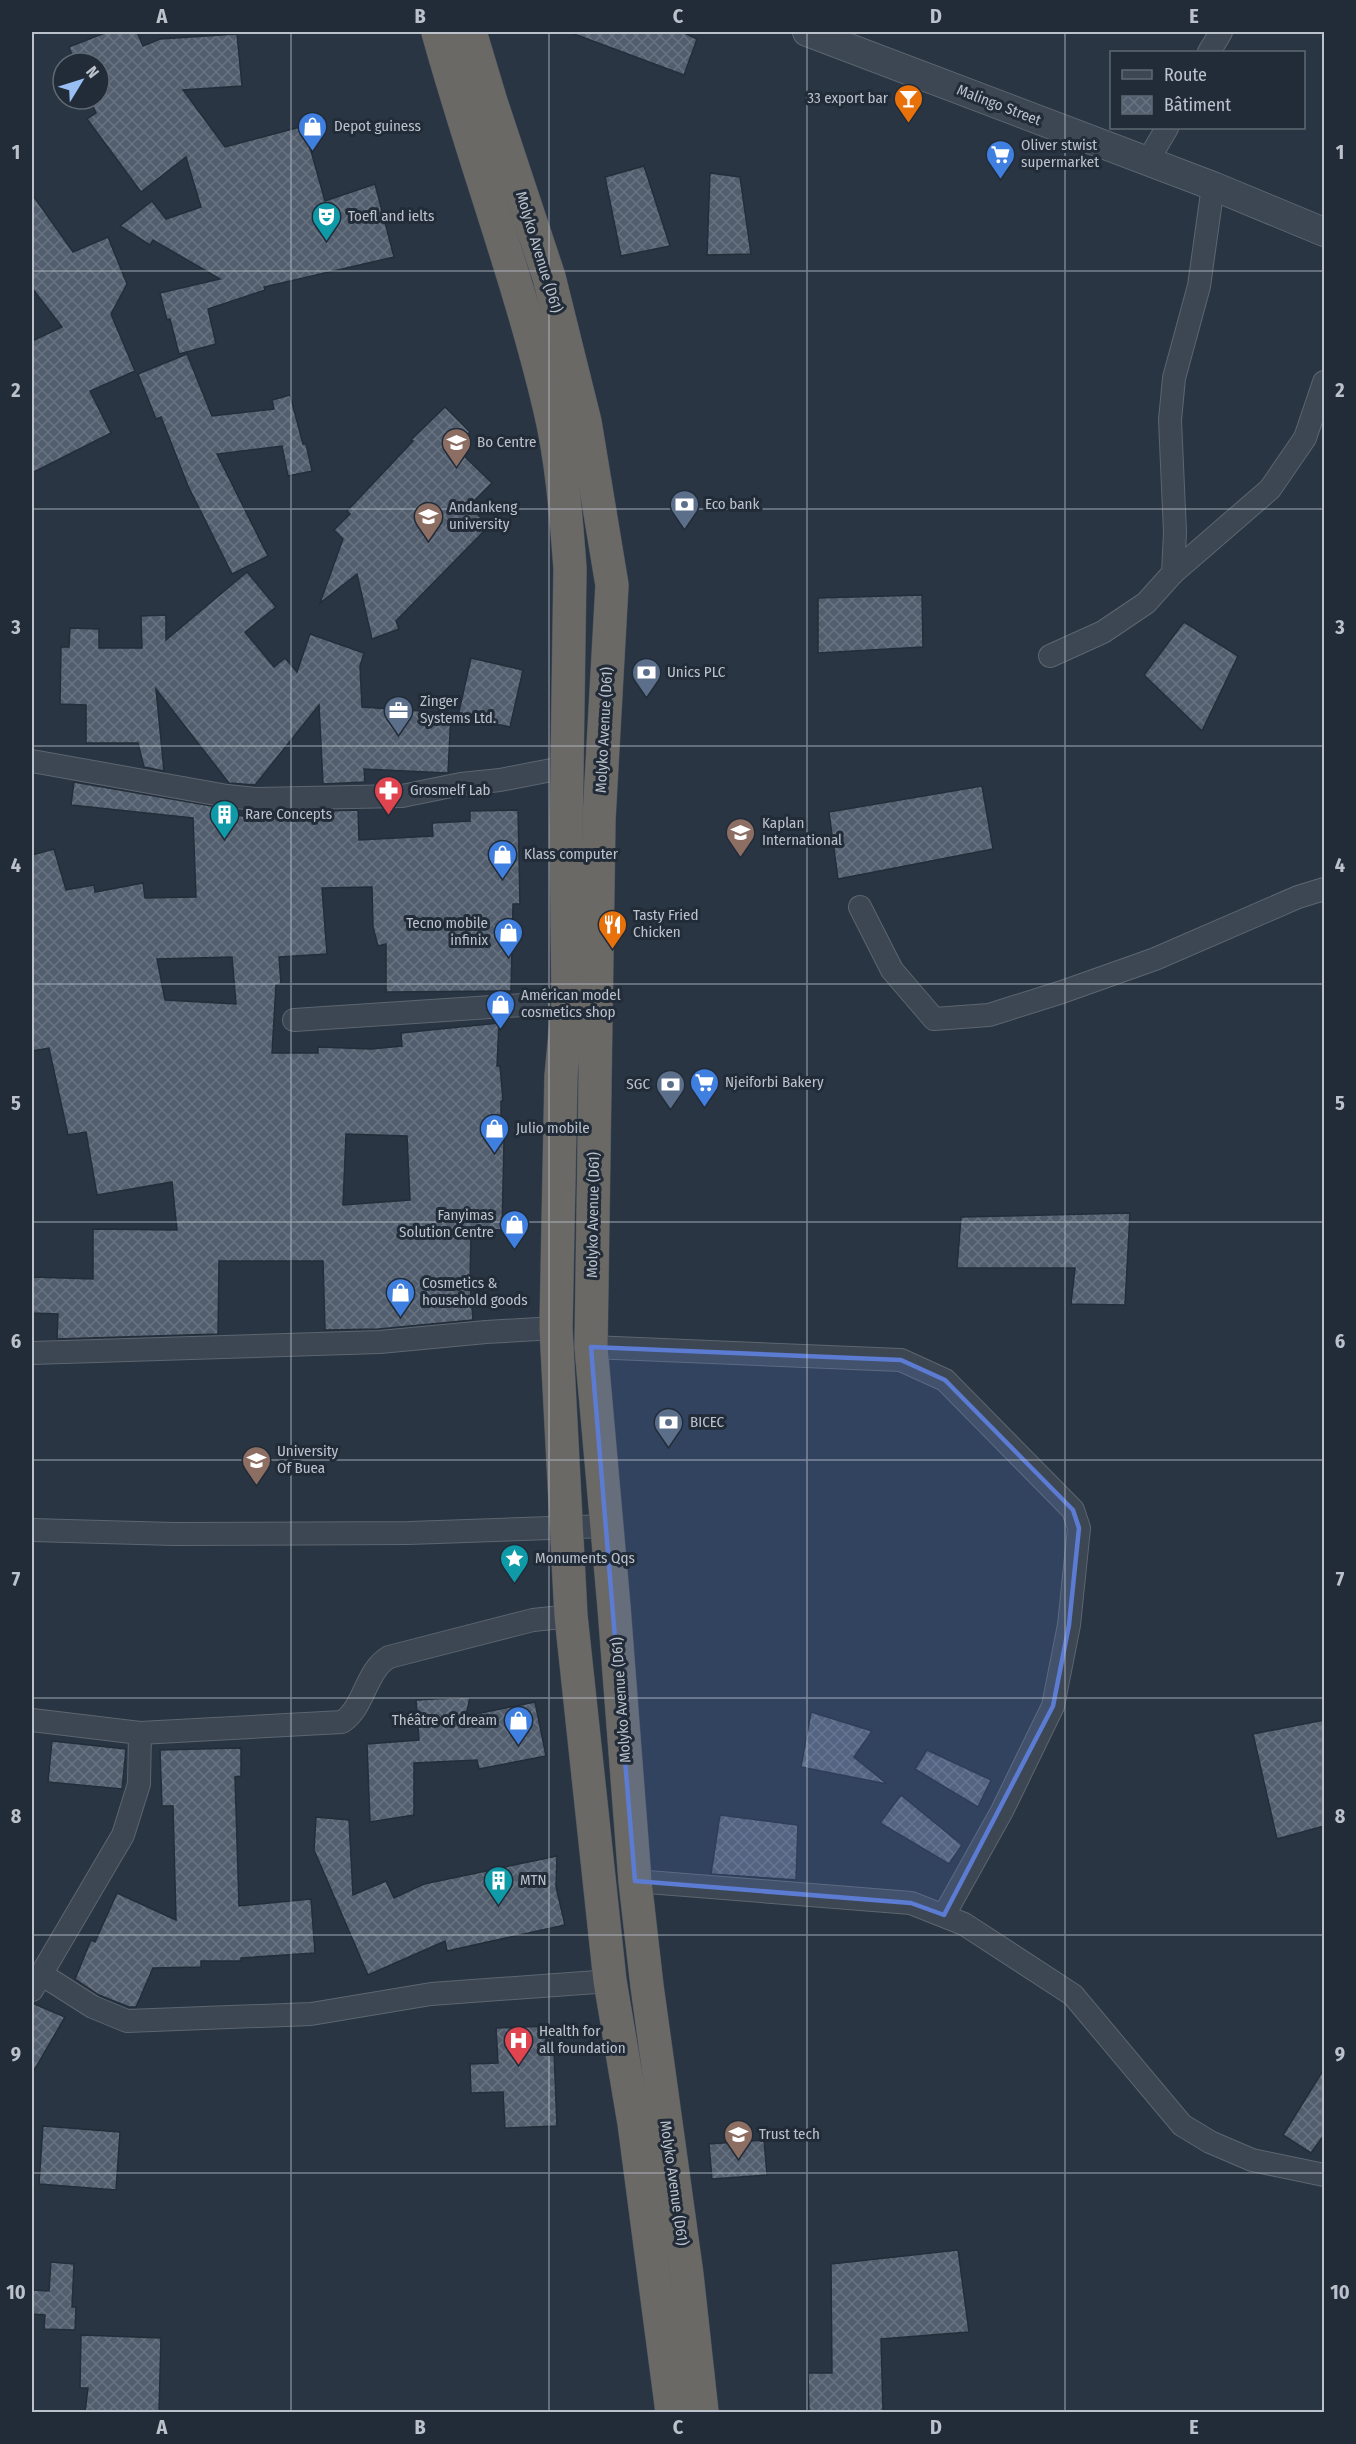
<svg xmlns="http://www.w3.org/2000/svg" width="1356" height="2444" viewBox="0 0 1356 2444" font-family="'Fira Sans Condensed',sans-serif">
<defs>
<pattern id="building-cross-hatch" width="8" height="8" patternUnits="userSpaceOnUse" patternTransform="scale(1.5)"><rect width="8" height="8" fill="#525e6e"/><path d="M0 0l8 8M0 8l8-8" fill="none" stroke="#697382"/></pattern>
</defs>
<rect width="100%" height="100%" fill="#293543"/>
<g fill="url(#building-cross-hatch)" stroke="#242e3a" stroke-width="1.5" fill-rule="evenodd">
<polygon points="107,32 137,32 143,46 160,39 237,34 242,86 183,90 225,147 304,126 325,201 375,184 394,257 264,287 265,290 208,309 216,344 179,354 170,319 167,320 160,293 220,279 153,240 150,245 120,226 152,201 166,219 201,207 186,157 141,192 87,119 96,113 90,99 99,99 99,63 75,63 69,47"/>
<polygon points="574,32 682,32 697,39 684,75 574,34"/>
<polygon points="644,166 670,246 621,256 605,177"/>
<polygon points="710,173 740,177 751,254 707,255"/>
<polygon points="32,194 73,252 108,237 127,284 111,314 135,371 90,391 111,433 32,473 32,341 62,327 32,288"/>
<polygon points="187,354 212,416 274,409 272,400 290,395 303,444 306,444 312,471 288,476 282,446 217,454 268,556 232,574 188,486 161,417 156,419 138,374"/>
<polygon points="445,407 470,432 455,447 492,483 469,506 489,526 396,621 399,629 372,639 357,574 320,603 343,539 334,530 350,514 347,511 413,441 411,440"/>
<polygon points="247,572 276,607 245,632 274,667 285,658 297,672 310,634 364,653 360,666 362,707 451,713 448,773 364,769 365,782 323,784 319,705 255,785 229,783 156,689 164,771 144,767 138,743 86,743 86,705 60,704 61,647 69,647 70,628 99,629 99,648 142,648 141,616 166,615 166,640"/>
<polygon points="922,595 923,647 818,653 818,598"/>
<polygon points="1184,622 1238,656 1202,731 1144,675"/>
<polygon points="471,658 523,670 510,727 458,716"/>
<path d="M74,782L235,810L231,816L324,814V811L358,810L359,840L433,836L432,823L470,821V811L518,810L520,904H513L511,991L386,992V944L378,946L373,927L372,887L322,888L327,954L279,957L281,984L276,985L272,1053H318V1047L371,1049L402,1046L401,1033L499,1023L497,1066H500L503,1101H501V1141H504L502,1230L471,1229L470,1283L473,1320L379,1329L325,1330L323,1261H219L218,1334L57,1339L58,1314L32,1313V1277L93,1279V1229L177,1230L172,1182L97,1195L86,1132L68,1135L49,1048L32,1051V855L54,849L66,890L94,885L95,892L143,883L145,898L196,897L193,818L71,805ZM232,957L236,1004L165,1000L157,959ZM346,1134L407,1136L410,1200L343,1205Z"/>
<polygon points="982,786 993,849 838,879 829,812"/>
<polygon points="1130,1213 1125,1305 1071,1304 1075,1268 957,1268 961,1217"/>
<polygon points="470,1697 466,1716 535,1702 546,1756 479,1769 477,1760 414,1763 414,1815 370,1822 367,1744 419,1740 416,1700"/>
<polygon points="811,1712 872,1731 854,1757 887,1784 801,1767"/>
<polygon points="1324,1720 1324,1826 1277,1839 1253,1734"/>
<polygon points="52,1741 126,1749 122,1789 48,1782"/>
<polygon points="241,1748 241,1776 235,1777 239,1906 311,1899 315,1953 241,1958 241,1961 201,1961 201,1967 153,1968 136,2007 129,2007 99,1995 75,1979 91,1940 95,1942 117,1893 176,1920 173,1806 162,1806 160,1750"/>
<polygon points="927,1750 991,1780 978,1807 915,1769"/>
<polygon points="901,1795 962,1845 949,1864 880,1823"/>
<polygon points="720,1815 798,1825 796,1880 711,1874"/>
<polygon points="316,1817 349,1820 353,1895 386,1881 394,1898 424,1884 557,1856 556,1887 565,1925 447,1951 445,1941 368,1975 314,1850"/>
<polygon points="32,2003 65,2017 32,2074"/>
<polygon points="553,2026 557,2126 505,2128 503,2092 471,2093 470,2064 498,2063 496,2028"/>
<polygon points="1324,2069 1324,2135 1311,2153 1283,2135"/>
<polygon points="43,2126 120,2132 116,2190 39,2184"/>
<polygon points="764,2140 767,2175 712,2179 709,2144"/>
<polygon points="958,2250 969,2332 881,2339 883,2412 809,2412 808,2373 832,2373 831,2264"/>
<polygon points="51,2262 74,2264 72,2307 76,2307 75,2330 44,2329 45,2315 32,2314 32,2290 49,2291"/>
<polygon points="81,2335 161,2338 159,2412 85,2412 88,2388 80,2388"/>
</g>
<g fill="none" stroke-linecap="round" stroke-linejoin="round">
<defs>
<g id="minor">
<polyline points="1209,52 1221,32"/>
<polyline points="1147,162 1167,128"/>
<polyline points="1173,573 1270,489 1305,438 1324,382"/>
<polyline points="1050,656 1103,632 1146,603 1173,573 1175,532 1170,420 1174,378 1199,286 1213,186"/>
<polyline points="32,761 227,796 256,799 402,796 461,784 500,780 567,767"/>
<polyline points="860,907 892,970 934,1019 989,1015 1062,992 1155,959 1298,897 1324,889"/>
<polyline points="294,1020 568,1002"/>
<polyline points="591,1347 901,1360 945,1380 1073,1510 1079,1528 1069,1625 1053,1706 1002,1811 944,1915"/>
<polyline points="32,1353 380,1342 486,1332 556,1328"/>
<polyline points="32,1530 174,1534 409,1533 606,1526"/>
<path d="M32,1720L140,1733L342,1722C365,1707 365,1671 389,1657L533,1620L571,1616"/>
<polyline points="635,1881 911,1903 964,1924 1073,1995 1182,2125 1210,2142 1252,2160 1324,2175"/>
<polyline points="41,1974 93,2007 127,2021 311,2014 431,1994 610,1981"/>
<polyline points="32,1990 123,1835 139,1784 140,1733"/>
</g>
<polyline id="tertiary" points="807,32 1213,186 1324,232"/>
<g id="trunk">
<path d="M438,32C473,159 520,282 550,410C562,461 566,516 570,568L566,834L568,1002L561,1076L556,1328L571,1616L610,1981L634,2123L672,2412"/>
<polyline points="470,32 491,102 549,277 585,422 612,585 599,819 591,1347 614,1607 635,1881 647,1986 687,2275 702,2412"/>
</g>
</defs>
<use href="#minor" stroke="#5c6570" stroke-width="24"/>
<use href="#tertiary" stroke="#5c6570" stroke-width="30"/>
<use href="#trunk" stroke="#48525d" stroke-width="34"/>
<use href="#minor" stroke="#3d4753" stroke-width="22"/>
<use href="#tertiary" stroke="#3d4753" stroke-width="28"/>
<use href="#trunk" stroke="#6a6966" stroke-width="33"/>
</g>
<path fill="#5c7cd3" fill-opacity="0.2" stroke="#5c7cd3" stroke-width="4.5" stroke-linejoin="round" d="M591,1347L901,1360L945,1380L1073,1510L1079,1528L1069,1625L1053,1706L944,1915L911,1903L635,1881Z"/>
<path fill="none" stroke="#bbc2cc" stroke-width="1.5" stroke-opacity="0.55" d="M291,32V2412M549,32V2412M807,32V2412M1065,32V2412M32,271H1324M32,509H1324M32,746H1324M32,984H1324M32,1222H1324M32,1460H1324M32,1698H1324M32,1935H1324M32,2173H1324"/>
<defs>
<symbol id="bar-pin" viewBox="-11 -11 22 30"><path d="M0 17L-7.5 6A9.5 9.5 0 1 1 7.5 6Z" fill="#e8710a" stroke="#222c38"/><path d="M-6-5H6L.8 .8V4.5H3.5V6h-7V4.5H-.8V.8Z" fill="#fff"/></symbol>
<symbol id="shop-pin" viewBox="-11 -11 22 30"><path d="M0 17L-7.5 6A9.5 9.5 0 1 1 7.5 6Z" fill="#3f7fe0" stroke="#222c38"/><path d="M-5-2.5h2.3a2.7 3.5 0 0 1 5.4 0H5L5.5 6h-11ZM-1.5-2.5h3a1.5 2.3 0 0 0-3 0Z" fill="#fff"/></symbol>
<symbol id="supermarket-pin" viewBox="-11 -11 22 30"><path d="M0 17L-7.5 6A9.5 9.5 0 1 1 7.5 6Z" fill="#3f7fe0" stroke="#222c38"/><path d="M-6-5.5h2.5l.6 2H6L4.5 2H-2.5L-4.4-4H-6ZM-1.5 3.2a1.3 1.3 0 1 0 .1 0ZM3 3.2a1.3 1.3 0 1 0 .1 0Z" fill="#fff"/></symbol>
<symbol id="theatre-pin" viewBox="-11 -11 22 30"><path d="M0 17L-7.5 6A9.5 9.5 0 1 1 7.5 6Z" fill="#0f9aa8" stroke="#222c38"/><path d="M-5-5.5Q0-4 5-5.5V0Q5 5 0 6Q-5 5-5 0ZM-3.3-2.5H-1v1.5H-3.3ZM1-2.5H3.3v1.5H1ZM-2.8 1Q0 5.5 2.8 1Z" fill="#fff"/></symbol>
<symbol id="school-pin" viewBox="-11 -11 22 30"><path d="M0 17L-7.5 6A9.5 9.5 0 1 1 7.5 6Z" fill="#8d6e63" stroke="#222c38"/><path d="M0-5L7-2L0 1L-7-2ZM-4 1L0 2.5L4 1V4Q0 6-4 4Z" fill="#fff"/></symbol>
<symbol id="bank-pin" viewBox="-11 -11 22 30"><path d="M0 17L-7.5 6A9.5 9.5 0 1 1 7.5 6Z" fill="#5c6f8a" stroke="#222c38"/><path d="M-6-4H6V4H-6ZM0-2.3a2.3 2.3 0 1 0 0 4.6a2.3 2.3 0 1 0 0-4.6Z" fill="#fff"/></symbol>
<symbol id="university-pin" viewBox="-11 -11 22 30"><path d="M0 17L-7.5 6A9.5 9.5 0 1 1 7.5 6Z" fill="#8d6e63" stroke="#222c38"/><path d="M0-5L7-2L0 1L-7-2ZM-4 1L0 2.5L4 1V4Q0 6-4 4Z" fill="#fff"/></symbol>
<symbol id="office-pin" viewBox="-11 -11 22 30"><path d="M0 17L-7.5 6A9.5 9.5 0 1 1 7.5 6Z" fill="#5c6f8a" stroke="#222c38"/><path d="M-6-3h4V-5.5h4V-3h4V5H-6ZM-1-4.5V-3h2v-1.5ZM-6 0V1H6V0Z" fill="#fff"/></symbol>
<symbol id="pharmacy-pin" viewBox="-11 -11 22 30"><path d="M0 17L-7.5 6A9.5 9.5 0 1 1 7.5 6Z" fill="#e0444e" stroke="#222c38"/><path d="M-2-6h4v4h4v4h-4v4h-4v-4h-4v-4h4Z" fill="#fff"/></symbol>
<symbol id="building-pin" viewBox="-11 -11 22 30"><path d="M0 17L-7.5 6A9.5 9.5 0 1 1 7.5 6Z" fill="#0f9aa8" stroke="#222c38"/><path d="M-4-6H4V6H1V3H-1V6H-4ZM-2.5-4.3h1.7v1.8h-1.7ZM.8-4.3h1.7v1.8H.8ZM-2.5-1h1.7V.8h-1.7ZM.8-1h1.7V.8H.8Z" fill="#fff"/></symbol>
<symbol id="restaurant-pin" viewBox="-11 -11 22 30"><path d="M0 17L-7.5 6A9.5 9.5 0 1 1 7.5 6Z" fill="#e8710a" stroke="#222c38"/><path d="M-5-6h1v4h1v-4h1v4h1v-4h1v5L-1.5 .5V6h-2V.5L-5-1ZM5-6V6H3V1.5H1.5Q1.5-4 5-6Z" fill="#fff"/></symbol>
<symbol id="sight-pin" viewBox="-11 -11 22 30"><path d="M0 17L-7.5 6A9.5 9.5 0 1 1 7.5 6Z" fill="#0f9aa8" stroke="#222c38"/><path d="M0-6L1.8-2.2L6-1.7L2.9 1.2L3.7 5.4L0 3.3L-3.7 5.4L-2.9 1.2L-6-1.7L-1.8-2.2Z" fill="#fff"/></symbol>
<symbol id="hospital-pin" viewBox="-11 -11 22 30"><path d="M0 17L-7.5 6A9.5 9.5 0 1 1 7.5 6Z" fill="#e0444e" stroke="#222c38"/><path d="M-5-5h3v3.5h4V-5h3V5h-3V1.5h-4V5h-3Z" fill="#fff"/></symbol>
</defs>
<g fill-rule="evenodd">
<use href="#bar-pin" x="892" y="82" width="33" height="45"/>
<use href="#shop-pin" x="296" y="110" width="33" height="45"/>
<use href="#supermarket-pin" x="984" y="138" width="33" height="45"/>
<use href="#theatre-pin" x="310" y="200" width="33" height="45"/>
<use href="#school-pin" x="440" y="426" width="33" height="45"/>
<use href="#bank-pin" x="668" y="488" width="33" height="45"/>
<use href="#university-pin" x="412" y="500" width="33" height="45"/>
<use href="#bank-pin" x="630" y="656" width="33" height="45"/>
<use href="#office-pin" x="382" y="694" width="33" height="45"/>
<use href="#pharmacy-pin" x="372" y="774" width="33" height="45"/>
<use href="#building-pin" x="208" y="798" width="33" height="45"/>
<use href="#school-pin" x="724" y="816" width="33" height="45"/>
<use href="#shop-pin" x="486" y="838" width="33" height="45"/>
<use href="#restaurant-pin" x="596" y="908" width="33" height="45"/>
<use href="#shop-pin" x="492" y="916" width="33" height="45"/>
<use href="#shop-pin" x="484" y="988" width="33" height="45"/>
<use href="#supermarket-pin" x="688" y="1066" width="33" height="45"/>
<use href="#bank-pin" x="654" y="1068" width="33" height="45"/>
<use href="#shop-pin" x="478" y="1112" width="33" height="45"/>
<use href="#shop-pin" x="498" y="1208" width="33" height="45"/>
<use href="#shop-pin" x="384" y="1276" width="33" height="45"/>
<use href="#bank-pin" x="652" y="1406" width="33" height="45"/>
<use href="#university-pin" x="240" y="1444" width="33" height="45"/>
<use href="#sight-pin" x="498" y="1542" width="33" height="45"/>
<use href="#shop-pin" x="502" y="1704" width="33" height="45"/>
<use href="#building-pin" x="482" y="1864" width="33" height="45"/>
<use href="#hospital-pin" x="502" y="2024" width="33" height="45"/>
<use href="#university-pin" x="722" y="2118" width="33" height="45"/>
</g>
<g text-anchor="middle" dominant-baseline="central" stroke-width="6" stroke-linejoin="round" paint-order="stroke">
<g font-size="15" fill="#bbc2cc" stroke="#222c38" text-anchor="start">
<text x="888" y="98" text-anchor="end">33 export bar</text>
<text x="334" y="126">Depot guiness</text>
<text x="1021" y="145">Oliver stwist<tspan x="1021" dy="17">supermarket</tspan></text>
<text x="348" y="216">Toefl and ielts</text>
<text x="477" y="442">Bo Centre</text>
<text x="705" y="504">Eco bank</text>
<text x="449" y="507">Andankeng<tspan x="449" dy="17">university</tspan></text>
<text x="667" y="672">Unics PLC</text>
<text x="420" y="701">Zinger<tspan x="420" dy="17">Systems Ltd.</tspan></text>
<text x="410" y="790">Grosmelf Lab</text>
<text x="245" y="814">Rare Concepts</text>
<text x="762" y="823">Kaplan<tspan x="762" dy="17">International</tspan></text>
<text x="524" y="854">Klass computer</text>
<text x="633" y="915">Tasty Fried<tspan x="633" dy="17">Chicken</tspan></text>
<text x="488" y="923" text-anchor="end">Tecno mobile<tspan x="488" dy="17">infinix</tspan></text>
<text x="521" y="995">Américan model<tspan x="521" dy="17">cosmetics shop</tspan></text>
<text x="725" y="1082">Njeiforbi Bakery</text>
<text x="650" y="1084" text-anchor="end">SGC</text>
<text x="516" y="1128">Julio mobile</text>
<text x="494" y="1215" text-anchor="end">Fanyimas<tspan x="494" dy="17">Solution Centre</tspan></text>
<text x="422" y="1283">Cosmetics &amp;<tspan x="422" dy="17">household goods</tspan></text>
<text x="690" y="1422">BICEC</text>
<text x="277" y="1451">University<tspan x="277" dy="17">Of Buea</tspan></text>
<text x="535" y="1558">Monuments Qqs</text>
<text x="497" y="1720" text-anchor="end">Théâtre of dream</text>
<text x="520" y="1880">MTN</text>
<text x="539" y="2031">Health for<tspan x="539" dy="17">all foundation</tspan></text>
<text x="759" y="2134">Trust tech</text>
</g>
<g font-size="15" fill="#bbc2cc" stroke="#222c38">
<text transform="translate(999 105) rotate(21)">Malingo Street</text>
<text transform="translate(539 252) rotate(73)">Molyko Avenue (D61)</text>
<text transform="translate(604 730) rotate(-87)">Molyko Avenue (D61)</text>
<text transform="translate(593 1215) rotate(-89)">Molyko Avenue (D61)</text>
<text transform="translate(621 1700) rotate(-94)">Molyko Avenue (D61)</text>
<text transform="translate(674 2183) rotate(82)">Molyko Avenue (D61)</text>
</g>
</g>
<rect width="1356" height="2444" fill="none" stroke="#222c38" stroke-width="66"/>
<rect x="1110" y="51" width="195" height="78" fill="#222c38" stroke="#5f6873" stroke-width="1.5"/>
<rect x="1122" y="70" width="30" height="9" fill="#3d4753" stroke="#5f6873" stroke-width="1.5"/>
<text x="1164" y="81" font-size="18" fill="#bbc2cc">Route</text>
<rect x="1122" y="96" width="30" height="18" fill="url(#building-cross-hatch)" stroke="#5f6873" stroke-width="1.5"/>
<text x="1164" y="111" font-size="18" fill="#bbc2cc">Bâtiment</text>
<g transform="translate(81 81) rotate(52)"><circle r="28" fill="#222c38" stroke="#5f6873" stroke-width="1.5"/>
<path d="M0-4.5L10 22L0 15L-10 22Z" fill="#99bef3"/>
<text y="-9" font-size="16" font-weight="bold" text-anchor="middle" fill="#bbc2cc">N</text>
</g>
<rect x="33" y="33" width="1290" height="2378" fill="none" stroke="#bbc2cc" stroke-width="2"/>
<g font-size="20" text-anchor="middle" font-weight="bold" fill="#bbc2cc">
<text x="162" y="23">A</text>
<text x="420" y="23">B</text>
<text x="678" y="23">C</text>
<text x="936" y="23">D</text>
<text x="1194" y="23">E</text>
<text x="16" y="159">1</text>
<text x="1340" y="159">1</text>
<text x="16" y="397">2</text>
<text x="1340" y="397">2</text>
<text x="16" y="634">3</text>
<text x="1340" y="634">3</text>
<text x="16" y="872">4</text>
<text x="1340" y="872">4</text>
<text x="16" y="1110">5</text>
<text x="1340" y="1110">5</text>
<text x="16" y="1348">6</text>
<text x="1340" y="1348">6</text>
<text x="16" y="1586">7</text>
<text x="1340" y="1586">7</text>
<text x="16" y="1823">8</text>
<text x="1340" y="1823">8</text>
<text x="16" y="2061">9</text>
<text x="1340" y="2061">9</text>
<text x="16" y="2299">10</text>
<text x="1340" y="2299">10</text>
<text x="162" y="2434">A</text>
<text x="420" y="2434">B</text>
<text x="678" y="2434">C</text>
<text x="936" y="2434">D</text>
<text x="1194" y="2434">E</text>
</g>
</svg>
